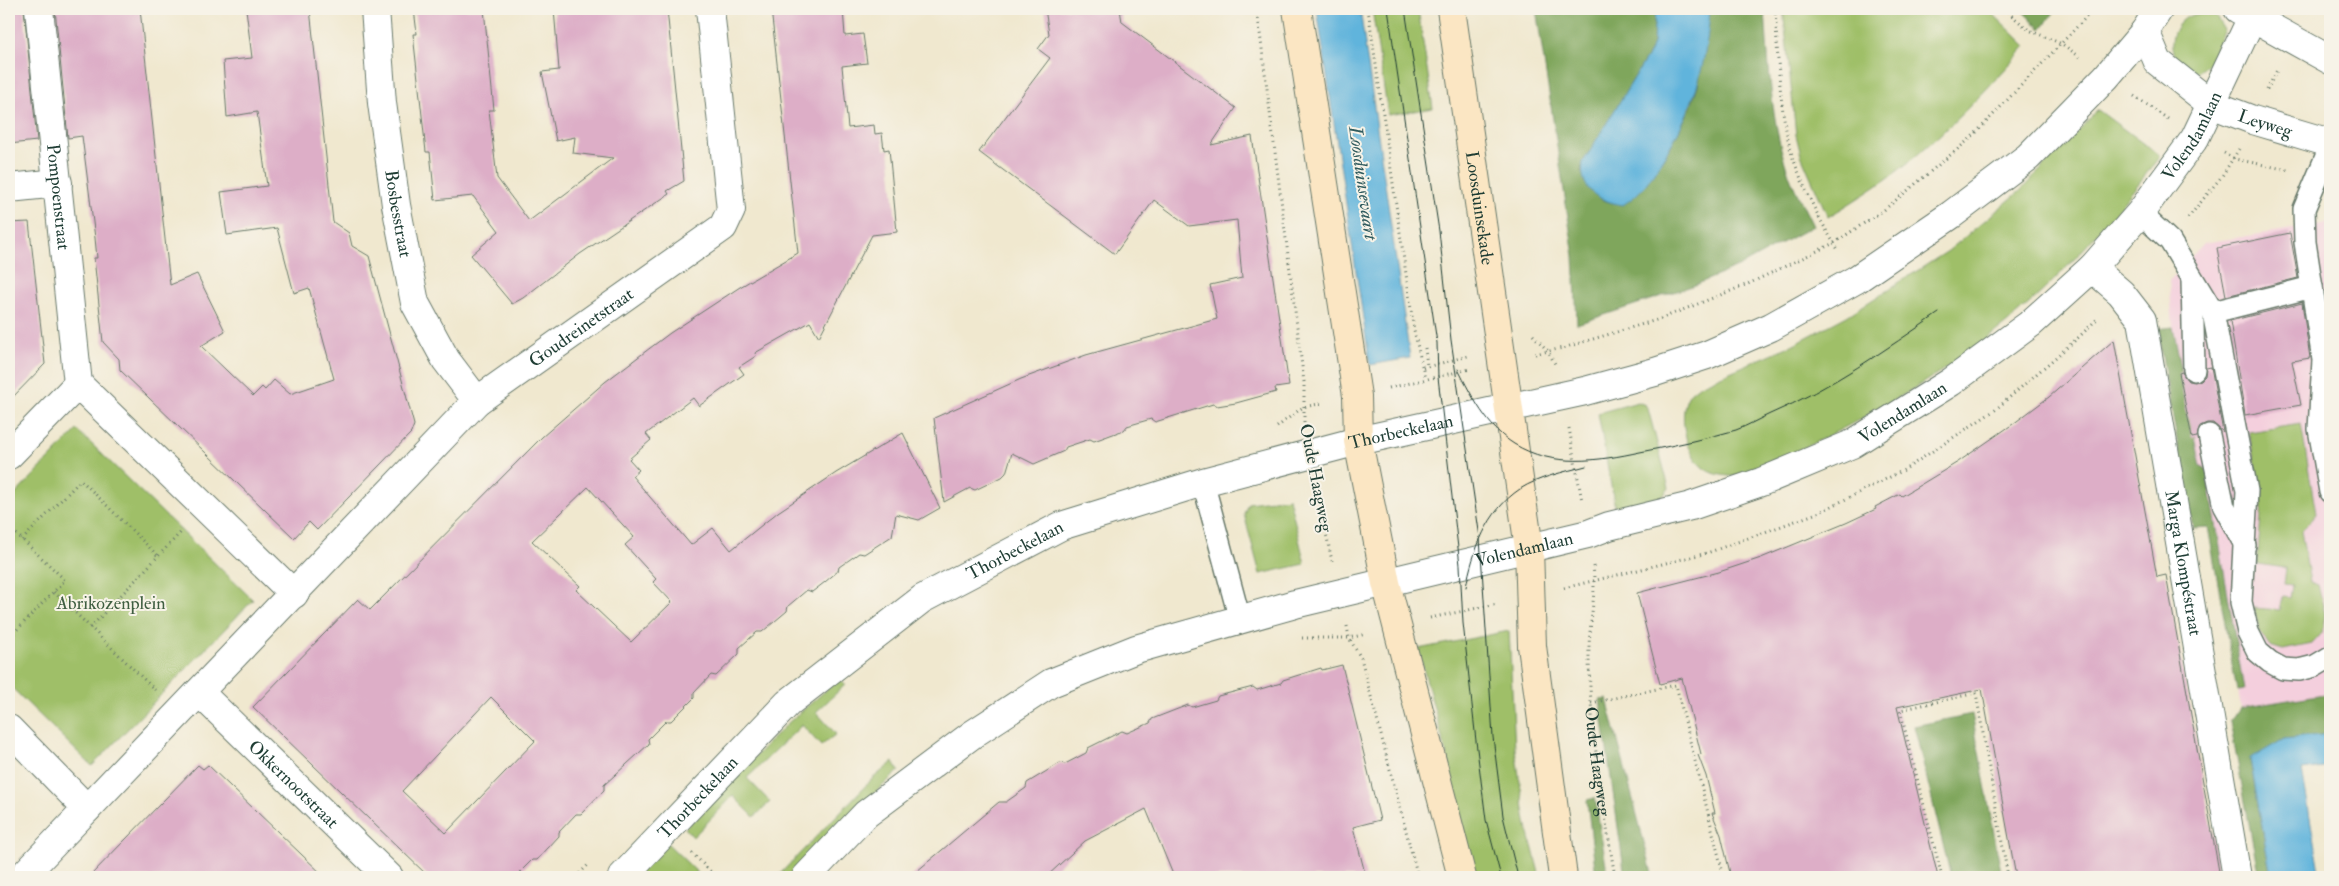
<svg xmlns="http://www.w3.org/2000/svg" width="2339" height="886" viewBox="0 0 2339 886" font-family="'IM FELL Double Pica',serif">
<rect width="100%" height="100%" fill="#f7f3e8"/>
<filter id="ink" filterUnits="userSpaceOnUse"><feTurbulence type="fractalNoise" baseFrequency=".02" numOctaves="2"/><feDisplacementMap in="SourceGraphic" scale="10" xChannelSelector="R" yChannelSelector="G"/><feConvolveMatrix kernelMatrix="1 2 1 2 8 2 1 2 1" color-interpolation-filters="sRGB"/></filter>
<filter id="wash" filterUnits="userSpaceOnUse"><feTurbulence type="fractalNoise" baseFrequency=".0096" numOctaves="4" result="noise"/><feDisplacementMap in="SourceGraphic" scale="20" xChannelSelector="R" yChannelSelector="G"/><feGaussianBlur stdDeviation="1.12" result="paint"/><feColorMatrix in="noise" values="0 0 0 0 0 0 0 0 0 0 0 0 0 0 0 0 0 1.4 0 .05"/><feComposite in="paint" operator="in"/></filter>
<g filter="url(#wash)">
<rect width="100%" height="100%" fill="#f0e8cf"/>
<polygon fill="#f4cfdd" points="2330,223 2330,693 2241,708 2173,327 2169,281 2204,243"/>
<g fill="#9fbf68" stroke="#5f7e4e">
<polygon points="1372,9 1418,9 1433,108 1388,115"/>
<path d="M1783,9H1988L2026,46C1988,89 1949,129 1904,166C1880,185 1854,201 1828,217L1801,155L1796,135Z"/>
<path d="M2208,13L2216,17L2224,30L2208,64L2197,72C2194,70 2189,70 2186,68C2164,56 2169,23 2192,15C2197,14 2203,14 2208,13Z"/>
<path d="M2098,110L2160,156C2114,216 2064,277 2004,325C1950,369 1888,406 1826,437C1805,448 1784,456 1764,465C1756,469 1747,474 1739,476C1730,477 1718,475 1710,472C1687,462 1676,415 1689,395C1691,391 1697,388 1700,385L1792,345L1847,316L1948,251L2019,192Z"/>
<polygon points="1638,402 1645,405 1648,409 1669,488 1663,496 1615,508 1598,413"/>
<polygon points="2301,424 2316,514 2301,531 2310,582 2318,585 2325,614 2322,633 2312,644 2283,650 2270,646 2260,633 2254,608 2280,610 2283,597 2290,598 2292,585 2284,584 2286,568 2257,564 2262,504 2249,432"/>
<polygon points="77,430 253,600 92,766 9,685 9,501"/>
<polygon points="1289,498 1305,564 1260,574 1244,514 1248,503"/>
<polygon points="1509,631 1515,749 1526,822 1540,877 1474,877 1446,752 1418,649"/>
<polygon points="840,678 845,685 816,712 836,734 821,746 802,725 747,778 770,802 754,817 733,796 693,837 685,828 788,723"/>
<polygon points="893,762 899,771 840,824 789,877 777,877 872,779"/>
<polygon points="667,843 702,877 635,877"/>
</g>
<g fill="#7fa65c" stroke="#4f7248">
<path d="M1536,9H1655L1653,43L1650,52L1583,162L1581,171L1602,200L1623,205L1651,177L1671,146L1691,107L1699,82L1710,9H1765C1768,58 1771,120 1786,166C1793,187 1804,207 1813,226L1740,266L1695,285L1577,324L1574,256Z"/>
<polygon points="2020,9 2057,9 2041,29"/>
<polygon points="2173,327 2201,467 2207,470 2244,690 2237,691 2208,527 2193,528 2157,329"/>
<polygon points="2330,693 2330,734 2284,739 2250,760 2271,877 2259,877 2230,721 2241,708"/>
<polygon points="1607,699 1653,877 1625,877 1600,700"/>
<polygon points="1972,714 2002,877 1951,877 1914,726"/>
<polygon points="1595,798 1608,877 1596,877 1587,800"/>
</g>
<g fill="#61b4dc" stroke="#407888">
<polygon points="1317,9 1360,9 1410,358 1370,365"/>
<path d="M1655,9H1710C1707,65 1693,112 1662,160C1650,179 1642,193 1623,205C1598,201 1579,190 1583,162L1650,52L1653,43Z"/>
<polygon points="2330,734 2330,766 2302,770 2320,877 2271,877 2250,759 2284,739"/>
</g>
<g id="blocks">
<g fill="#ddaec7" fill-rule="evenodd">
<polygon points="9,9 24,9 37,141 9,144"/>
<polygon points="55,9 140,9 170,285 197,274 225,331 201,346 253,396 262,387 265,390 274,380 290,394 334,379 309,288 294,293 277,228 227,235 221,192 267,186 257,112 227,117 223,61 252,58 246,9 310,9 333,222 349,233 352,246 369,256 414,425 411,433 317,530 309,522 294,538 120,370 119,359 103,342 94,258 97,258 95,238 82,136 68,138"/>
<polygon points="414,9 484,9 494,110 489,110 497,178 529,221 613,158 573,153 575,137 556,141 542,72 559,70 554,9 667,9 684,181 667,191 669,194 580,254 523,298 512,304 471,255 499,231 473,196 435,200 430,152 426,152 413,34 417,34"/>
<path d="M771,9H843L845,36L863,34L867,63L842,66L848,128L874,125L875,134L882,133L884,150L889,149L897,232L872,235L819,337L810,322L755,353L756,356L739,367L744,374L699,406L693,398L646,434L651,440L629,459L639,470L632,476L691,545L713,528L731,550L778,512L836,473L903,433L940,508L919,520L896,514L892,536L864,554L859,553L839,567L838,571L825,582L812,592L807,590L788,606L787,611L762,632H757L739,648V654L716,676L711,675L694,693V698L671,721H666L648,739L649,744L604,785V790L581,814H576L559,832V836L537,860H532L515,877H429L253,707L358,599L370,610L542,437L605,382L670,333L740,287L798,253ZM588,487L634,537L625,545L656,579L653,582L672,602L631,642L576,590L580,586L532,541ZM491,697L535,741L446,833L402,791Z"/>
<polygon points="1045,9 1120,9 1122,22 1236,108 1211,145 1252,136 1289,386 1275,388 1276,392 1236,403 1217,406 1213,404 1155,422 1151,419 1127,426 1124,430 1094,441 1090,439 1066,447 1064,451 1034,464 1012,453 1006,473 1002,477 975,490 970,488 944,502 934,418 1021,379 1086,355 1217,319 1210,285 1242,278 1237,220 1189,226 1154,200 1115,254 979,152 1050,58 1038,49 1049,34"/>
<polygon points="29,222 45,364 9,401 9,223"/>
<polygon points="2290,233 2298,278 2226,296 2217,248"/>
<polygon points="2302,303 2310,358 2292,361 2301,405 2245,415 2230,321"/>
<polygon points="2114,340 2157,577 2166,575 2220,877 2016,877 1982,689 1897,707 1938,877 1731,877 1721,835 1712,813 1715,813 1706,776 1698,755 1701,754 1682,678 1660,684 1637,593 1719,572 1761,558 1846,523 1876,509 1875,507 1900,494 1902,496 1958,462 2013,424 2049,397"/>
<polygon points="2211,367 2223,432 2213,423 2207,423 2200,426 2197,437 2192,438 2179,373 2182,372 2188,381 2195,382 2201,380 2205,376 2206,368"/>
<polygon points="1342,665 1380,820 1353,827 1366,877 1174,877 1146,809 1085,841 1046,877 910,877 999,802 1006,802 1026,788 1027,783 1060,763 1065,764 1086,753 1088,748 1122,731 1127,733 1150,723 1152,719 1188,705 1192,707 1216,700 1218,696 1253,687 1257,690 1281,683 1283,680 1321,668 1322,670"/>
<polygon points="198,765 203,769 208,765 325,877 89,877"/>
</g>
</g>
</g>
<g filter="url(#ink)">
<use href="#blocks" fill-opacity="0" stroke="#68796a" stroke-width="1"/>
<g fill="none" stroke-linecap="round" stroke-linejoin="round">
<defs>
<g id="service">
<polyline points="2330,147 2304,209 2305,242 2323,360 2319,429 2330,492"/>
<polyline points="2140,213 2170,241 2213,312 2247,491 2241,602 2248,632 2258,652 2270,662 2283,669 2299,670 2315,666 2330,657"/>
<polyline points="2192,279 2194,370"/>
<polyline points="2213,312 2312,287"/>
<polyline points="2209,435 2224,507 2245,545"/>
<polyline points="1203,482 1240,620"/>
</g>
<g id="minor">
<path id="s2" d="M39,9L78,384"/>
<path id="s3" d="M375,9L382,103L396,205L415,303L446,360L477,401"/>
<polyline points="9,188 58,183"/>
<path id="s4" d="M2092,268L2121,293L2142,320L2237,877"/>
<polyline points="9,455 78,384 294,594"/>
<path id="s5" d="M199,692L389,877"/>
<polyline points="9,729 87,809"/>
<path id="s6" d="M22,877L477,401L723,227L731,210L710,9"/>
</g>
<g id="tertiary">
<polyline points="2238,9 2330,60"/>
<path id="s7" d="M2145,31L2158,62L2211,104L2253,120L2330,143"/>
<path id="s8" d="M622,877L788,703L922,599L1061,526L1203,482L1358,441L1585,391L1655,372L1707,355L1771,327L1857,279L1951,215L2028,157L2106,77L2145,31L2159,9"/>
<path id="s9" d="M806,877L866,814L973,734L1051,683L1136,649L1295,604L1588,534L1609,526L1691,506L1761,482L1852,444L1951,382L2030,324L2092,268L2140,213L2195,138L2256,9"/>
</g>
<g id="secondary">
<polyline points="1297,9 1357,396 1358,441 1386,583 1462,877"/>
<path id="s10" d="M1451,9L1529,548L1532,646L1563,877"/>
</g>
</defs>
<use href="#service" stroke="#68796a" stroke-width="24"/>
<use href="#minor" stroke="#68796a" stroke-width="30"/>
<use href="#tertiary" stroke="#68796a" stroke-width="30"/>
<use href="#secondary" stroke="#68796a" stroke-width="30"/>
<g stroke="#68796a" stroke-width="3" stroke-dasharray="1 4" stroke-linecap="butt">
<polyline points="1257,9 1304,382 1304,422"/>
<polyline points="1368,9 1414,330 1425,379"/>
<path d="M1775,9C1778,55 1779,114 1793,158C1805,191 1820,222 1839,251"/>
<polyline points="2004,9 2029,30 2062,44 2080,57"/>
<polyline points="2267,90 2278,68"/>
<polyline points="2134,96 2168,119"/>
<polyline points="2224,153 2235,159 2288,170"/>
<polyline points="2188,218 2222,176 2239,149"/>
<polyline points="1533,335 1548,351 1555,364"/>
<polyline points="1425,348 1427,366"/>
<polyline points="1535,354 1563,348 1660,319 1748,284 1834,243 1884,210 1971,138 2094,9"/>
<polyline points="1423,368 1468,356"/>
<polyline points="1389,388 1470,369"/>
<polyline points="1277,427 1303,407 1324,403"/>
<polyline points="1569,428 1582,501"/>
<polyline points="1316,487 1332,561"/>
<polyline points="9,527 65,580 9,638"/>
<polyline points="22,540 81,480 158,556"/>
<path id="s1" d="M1593,566C1597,596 1588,627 1589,657C1590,731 1603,804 1615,877"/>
<polyline points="1564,588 1707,553 1820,512 1904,470 1995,410 2079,337 2098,318"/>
<polyline points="54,592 155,690"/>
<polyline points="1430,618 1497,604"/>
<polyline points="1347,626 1349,638 1361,658 1418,877"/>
<polyline points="90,628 183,530"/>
<polyline points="1302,638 1349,638 1366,634"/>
<polyline points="1591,703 1676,685 1724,877"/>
<polyline points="692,853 716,877"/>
<polyline points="576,877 590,863"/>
<polyline points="1942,877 1900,710 1976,693 2008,877"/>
</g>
<use href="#service" stroke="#fff" stroke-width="21"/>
<use href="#minor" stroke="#fff" stroke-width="28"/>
<use href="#tertiary" stroke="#fff" stroke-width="28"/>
<use href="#secondary" stroke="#fbe6c3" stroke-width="28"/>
<g stroke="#1f3d34" stroke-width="1">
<polyline points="1388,9 1437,343 1438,377 1460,565 1463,623 1476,741 1486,820 1501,877"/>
<polyline points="1405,9 1439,231 1451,340 1480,538 1493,737 1503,816 1518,877"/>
<path d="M1458,369C1472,397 1487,427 1514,444C1553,468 1598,461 1640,452C1672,446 1704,439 1736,430C1747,426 1759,419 1770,414C1831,388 1885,350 1939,313"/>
<path d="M1466,587C1473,551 1487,511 1520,489C1539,477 1564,472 1586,466"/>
</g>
</g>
</g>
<g text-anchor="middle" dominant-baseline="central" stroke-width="4" stroke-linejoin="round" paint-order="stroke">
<g font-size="18" fill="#1f3d34" stroke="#f7f3e8">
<text stroke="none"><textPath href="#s7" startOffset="159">Leyweg</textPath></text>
<text stroke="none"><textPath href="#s9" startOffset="1616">Volendamlaan</textPath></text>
<text stroke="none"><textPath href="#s2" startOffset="189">Pompoenstraat</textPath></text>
<text stroke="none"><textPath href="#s10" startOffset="201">Loosduinsekade</textPath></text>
<text stroke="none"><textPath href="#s3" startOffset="206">Bosbesstraat</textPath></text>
<text stroke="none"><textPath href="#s6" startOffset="786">Goudreinetstraat</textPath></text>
<text stroke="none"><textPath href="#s9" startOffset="1211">Volendamlaan</textPath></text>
<text stroke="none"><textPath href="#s8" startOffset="920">Thorbeckelaan</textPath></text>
<text transform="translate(1316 478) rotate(79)">Oude Haagweg</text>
<text stroke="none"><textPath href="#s9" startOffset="806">Volendamlaan</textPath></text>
<text stroke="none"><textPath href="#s8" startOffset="515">Thorbeckelaan</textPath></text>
<text stroke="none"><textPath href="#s4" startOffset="319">Marga Klompéstraat</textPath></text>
<text stroke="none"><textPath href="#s1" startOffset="196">Oude Haagweg</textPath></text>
<text stroke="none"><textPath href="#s5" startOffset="132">Okkernootstraat</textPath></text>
<text stroke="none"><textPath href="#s8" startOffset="110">Thorbeckelaan</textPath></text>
</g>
<g font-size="18" fill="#3f5e41" stroke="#f7f3e8">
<text x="111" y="603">Abrikozenplein</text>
</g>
<g font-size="19" font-style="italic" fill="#305b5e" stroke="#f7f3e8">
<text transform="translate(1363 183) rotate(82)">Loosduinsevaart</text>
</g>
</g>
<rect width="2339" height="886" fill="none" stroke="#f7f3e8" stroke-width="30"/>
</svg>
